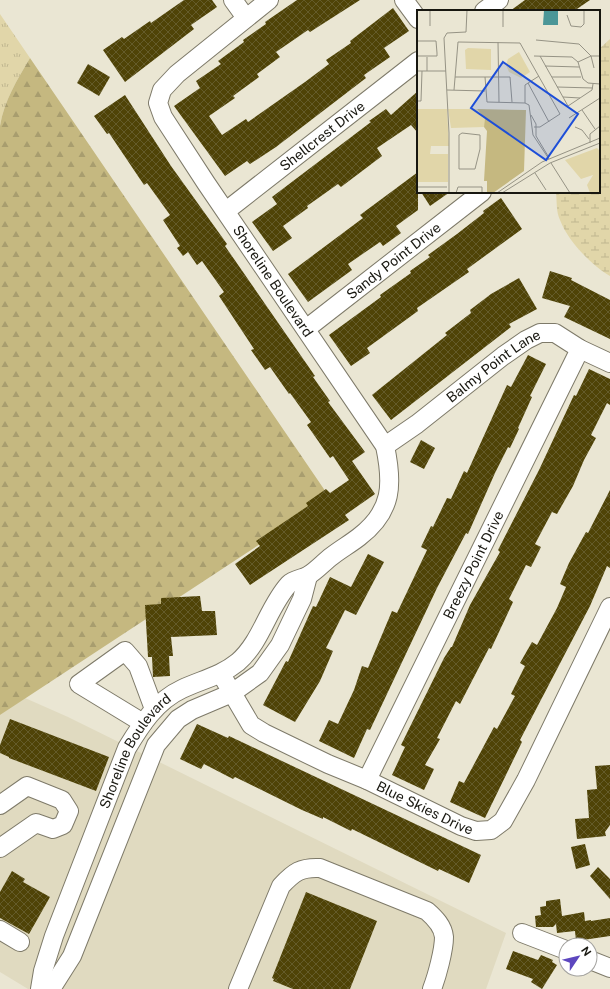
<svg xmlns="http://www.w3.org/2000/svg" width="610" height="989" viewBox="0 0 610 989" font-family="'Public Sans',sans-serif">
<defs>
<pattern id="grass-tufts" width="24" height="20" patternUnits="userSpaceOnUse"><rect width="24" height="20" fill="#e1d6a9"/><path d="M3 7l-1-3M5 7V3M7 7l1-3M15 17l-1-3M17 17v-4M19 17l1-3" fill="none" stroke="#c0b790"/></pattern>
<pattern id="forest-firs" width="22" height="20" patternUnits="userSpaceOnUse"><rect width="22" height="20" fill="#c5b880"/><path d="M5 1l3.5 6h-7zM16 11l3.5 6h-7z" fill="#a89d6e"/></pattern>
<pattern id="wetland-marsh" width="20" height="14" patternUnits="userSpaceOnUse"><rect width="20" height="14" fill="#e1d6a9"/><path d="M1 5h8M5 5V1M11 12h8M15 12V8" fill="none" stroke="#c0b790"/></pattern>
<pattern id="building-cross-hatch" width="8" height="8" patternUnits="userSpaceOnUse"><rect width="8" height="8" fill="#4f4307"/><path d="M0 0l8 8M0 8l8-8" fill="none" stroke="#645b2a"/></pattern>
</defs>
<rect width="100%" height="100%" fill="#eae6d3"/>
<polygon fill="#e0dac0" points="25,698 68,717 506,933 486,989 28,989 0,972 0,715"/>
<path fill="url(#grass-tufts)" d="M0,14L30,58C17,80 4,101 0,126Z"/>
<path fill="url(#forest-firs)" d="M30,58L330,498L0,715V126C4,101 17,80 30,58Z"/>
<path fill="url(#wetland-marsh)" d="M610,39V276C591,265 568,241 560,220C556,212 557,201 556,192H599V49Z"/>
<g fill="url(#building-cross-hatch)">
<polygon points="184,0 212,0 217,7 191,25 194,29 125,82 103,50 122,37 124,39 150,21 151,23"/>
<polygon points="297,0 360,0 310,32 308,30 276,52 280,57 257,74 259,77 233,96 235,98 209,116 222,135 246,119 248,122 305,82 329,64 326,60 351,43 350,41 393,8 409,31 384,48 390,57 364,75 366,78 276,147 250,164 247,161 225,176 174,106 200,88 196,81 221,64 218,61 244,42 243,40 266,24 265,22"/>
<polygon points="525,0 590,0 574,11 510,11"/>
<polygon points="88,64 110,77 99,96 77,83"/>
<polygon points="418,91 418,133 411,125 377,148 382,156 341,187 338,184 307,206 308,208 283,226 292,238 273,251 252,222 277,204 272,197 371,122 369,121 386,109 391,115"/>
<polygon points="125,95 171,166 227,244 225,246 315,376 313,377 330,401 328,402 365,452 352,461 375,494 345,515 349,520 250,585 235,564 260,546 256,541 308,506 306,503 326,489 330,493 349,480 333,456 330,458 307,425 311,422 290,393 289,394 270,367 265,370 251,350 254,349 219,296 224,292 202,261 197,265 188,252 183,256 177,248 180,246 163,220 170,215 147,183 144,185 109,133 107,134 94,116"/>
<polygon points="418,172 418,210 396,226 401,233 383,246 380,242 348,264 352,270 308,302 288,274 363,218 360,215"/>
<polygon points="421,192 450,192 430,206"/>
<polygon points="501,198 522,229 467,269 469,272 417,308 418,311 367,348 370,353 351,366 329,335 381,297 380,295 411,273 410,271 430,257 428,255 457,234 484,213 483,211"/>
<polygon points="550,271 572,278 571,280 610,300 610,339 564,317 570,306 542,298"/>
<polygon points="519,278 537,309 509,324 511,327 391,420 372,395 447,335 445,333 471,313 470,310 491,294"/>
<polygon points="528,355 546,364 530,396 532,397 518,428 519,429 510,448 508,447 495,473 468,534 466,533 437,588 370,730 367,729 354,758 319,741 329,720 338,724 354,690 362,666 368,668 392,611 397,613 427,550 421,547 431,526 433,527 447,498 451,499 464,471 467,473 507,385 511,387"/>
<polygon points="589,369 610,379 610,405 607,403 591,435 596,438 584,460 573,486 557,514 552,512 535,544 541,547 531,567 526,565 509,599 513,602 491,649 489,648 460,704 456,701 437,738 440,739 425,765 434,769 424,790 392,775 405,747 401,745 444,658 451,647 452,647 470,605 500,552 498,550 539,470 574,395 576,396"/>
<polygon points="421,440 435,448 424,469 410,462"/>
<polygon points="610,490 610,568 607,566 590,606 520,740 522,742 485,818 450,802 459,781 464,783 494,727 497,729 515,696 511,694 525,666 520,663 532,642 537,645 557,608 566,587 560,584 569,563 586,532 588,533"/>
<polygon points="368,554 384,562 356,615 345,610 326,648 333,651 320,681 295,722 263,705 286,661 288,662 313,606 316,607 330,577 351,587"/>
<polygon points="200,596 202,611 215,611 217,635 171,637 173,656 169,656 170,676 153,677 152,657 148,657 145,605 161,604 161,598"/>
<polygon points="10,719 109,757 96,791 9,758 9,757 0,753 0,745"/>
<polygon points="197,724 228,738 229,736 481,855 469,883 439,869 438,871 352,829 351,831 323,817 323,819 302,810 235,777 233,779 204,764 201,769 180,759"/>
<polygon points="610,765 610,825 605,832 606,836 577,839 575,819 589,818 587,790 597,789 595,766"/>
<polygon points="585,844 590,865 576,869 571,847"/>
<polygon points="598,867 610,879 610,899 590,876"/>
<polygon points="12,871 25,879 23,882 50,897 29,934 0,918 0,892"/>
<polygon points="306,892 377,921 350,989 293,989 273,981 274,979 272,978"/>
<polygon points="560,899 562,916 584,912 585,921 591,920 591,921 610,918 610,936 576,941 575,931 557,933 556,924 553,927 536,927 535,916 541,915 540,907 546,906 546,901"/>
<polygon points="513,951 538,960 541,955 553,960 552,962 557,965 542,989 531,982 533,979 506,969"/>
</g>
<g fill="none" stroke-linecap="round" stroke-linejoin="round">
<defs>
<g id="minor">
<polyline points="233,0 246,18"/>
<polyline points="404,0 418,19"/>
<polyline points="484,11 499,0"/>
<path id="s1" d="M226,211L418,61"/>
<path id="s2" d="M306,329L482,192"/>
<path id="s3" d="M385,446L417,424L503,356L526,340L540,333H555L580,349L610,363"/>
<path id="s4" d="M221,674L251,725L264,733L328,764L367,780L461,826L476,831L491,830L503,821L526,780L610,607"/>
<polyline points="143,723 79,684 125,651 138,666 154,709"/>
<path id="s5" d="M367,780L580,349"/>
<polyline points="0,805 27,786 62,800 69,811 63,825 53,829 36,823 0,848"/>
<polyline points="0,930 20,942"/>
<polyline points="522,933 566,950"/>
<polyline points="590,960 610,968"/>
<path id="s6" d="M40,989L43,971L54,936L127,748C141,725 156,701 182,689C201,680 221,676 238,662C262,641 268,607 289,584C294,579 303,579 309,575C317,570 324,562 332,556C341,549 350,544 359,537C393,511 393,484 385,446L206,183L163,117L158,103L162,90L177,74L269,0"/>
<polyline points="51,989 72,956 156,745 178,719 192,710 232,693 260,673 280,645 302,599 308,576"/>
<path d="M238,989L281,886C294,872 301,867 320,868L427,911C435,918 443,926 444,937C444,950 437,976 432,989"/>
</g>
</defs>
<use href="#minor" stroke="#7e7a69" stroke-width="20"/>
<use href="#minor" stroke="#fff" stroke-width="18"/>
</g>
<g text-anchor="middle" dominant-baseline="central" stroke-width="4" stroke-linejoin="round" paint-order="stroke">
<g font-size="14" fill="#181710" stroke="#fff">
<text stroke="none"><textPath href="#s1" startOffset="122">Shellcrest Drive</textPath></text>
<text stroke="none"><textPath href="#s2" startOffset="111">Sandy Point Drive</textPath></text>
<text transform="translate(273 281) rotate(56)">Shoreline Boulevard</text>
<text stroke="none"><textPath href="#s3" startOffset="135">Balmy Point Lane</textPath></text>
<text stroke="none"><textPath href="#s5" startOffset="240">Breezy Point Drive</textPath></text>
<text stroke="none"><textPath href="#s6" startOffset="258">Shoreline Boulevard</textPath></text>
<text stroke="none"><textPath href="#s4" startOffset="252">Blue Skies Drive</textPath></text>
</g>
</g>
<g transform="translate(417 10)">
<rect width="183" height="183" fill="#eae6d3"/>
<path d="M0,99H30L32,136H14L13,144H31V172H0ZM31,99H60L68,109V115L67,117L34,118Z" fill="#e1d6a9"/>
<path d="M60,99L109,100L107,161L76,183H70V171H67L70,121L67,117L68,109Z" fill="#c5b880"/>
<path d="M51,38L74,39V60L49,59L48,40ZM102,42L113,62L104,68L92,62L89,55L91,49ZM180,138L183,141V183H173L170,175L176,165L164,169L148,150Z" fill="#e1d6a9"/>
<path d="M127,0L141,1V15H126Z" fill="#4b9697"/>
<path fill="none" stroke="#969385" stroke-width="1" d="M150,5L154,16L164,17L167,14V0M13,16V0M86,17V0M119,30L162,34L174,46L177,58M0,31H19L20,43V46H0M81,32L82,92M117,46L155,47L161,52L166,69L171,73L183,74M123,46L151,96L175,80L176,74M10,47V61M161,52L174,46H183M128,56L162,57M0,61H29M38,67H93L95,92M68,67L70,92L108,93L112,95L116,125L132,149M135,67H164M111,73L132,112M140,77L176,78M30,80L68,81M37,80L41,32L103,33L143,104L123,117H117M146,87L163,88M0,91H4L5,61M108,93V75L122,66M165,100L178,119M114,105L119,114V126L131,146M152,108L183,88M158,117L165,120L172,129M45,123L63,125V139L58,159H42V125ZM173,133V124L183,116M134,153L153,183M118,163L129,180M0,177H30M32,183V123L27,28L30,23L49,22L50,0M39,183L41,177H65V183M80,183L125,152L183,128M85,183L133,153L183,133"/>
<path fill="#1d4ed8" fill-opacity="0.15" stroke="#1d4ed8" stroke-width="2" d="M86,52L161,104L129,150L54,98Z"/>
<rect width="183" height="183" fill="none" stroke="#181710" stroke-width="2"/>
</g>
<g transform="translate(578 957) rotate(55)"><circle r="19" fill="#ffffff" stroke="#a3a29f"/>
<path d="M0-3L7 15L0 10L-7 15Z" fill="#5d47bf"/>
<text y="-6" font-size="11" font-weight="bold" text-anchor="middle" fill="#181710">N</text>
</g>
</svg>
